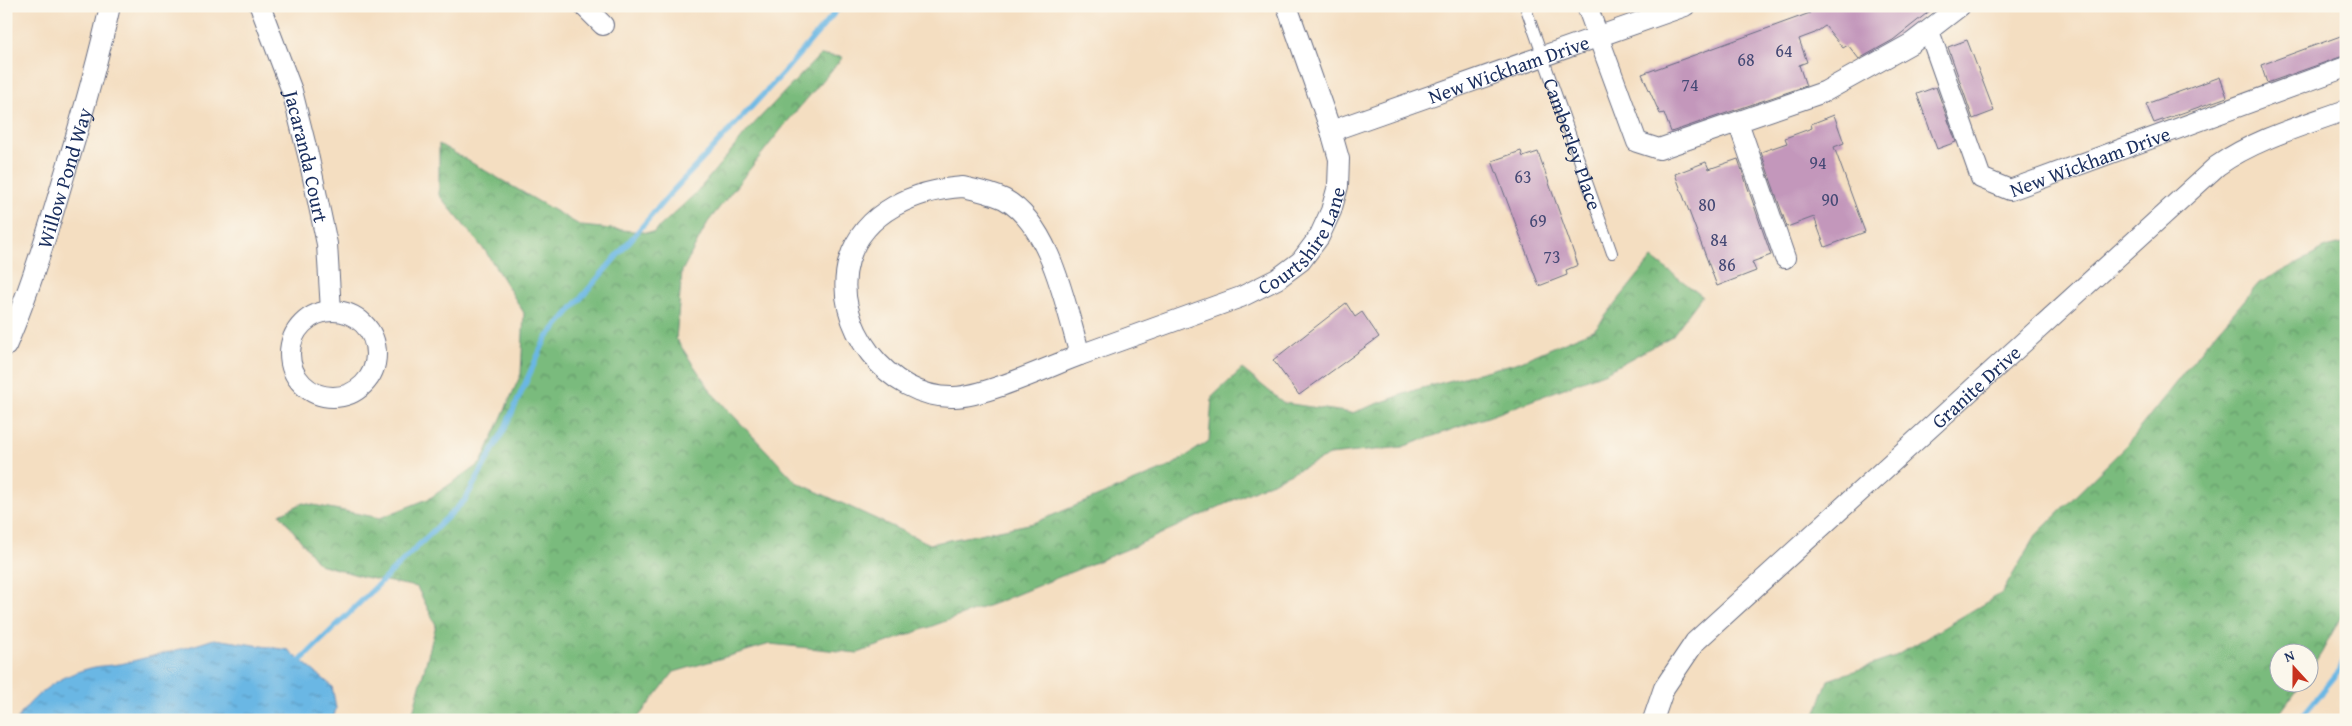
<svg xmlns="http://www.w3.org/2000/svg" width="2352" height="726" viewBox="0 0 2352 726" font-family="'Gentium Book Plus',serif">
<defs>
<pattern id="forest-crowns" width="20" height="18" patternUnits="userSpaceOnUse" patternTransform="scale(1.25)"><rect width="20" height="18" fill="#7abb7d"/><path d="M2 6a3 3 0 1 1 6 0M12 15a3 3 0 1 1 6 0" fill="none" stroke="#63986a"/></pattern>
<pattern id="water-ripples" width="26" height="14" patternUnits="userSpaceOnUse" patternTransform="scale(1.25)"><rect width="26" height="14" fill="#6bb7e4"/><path d="M2 4q2-2 4 0t4 0M15 11q2-2 4 0t4 0" fill="none" stroke="#5795bc"/></pattern>
</defs>
<rect width="100%" height="100%" fill="#fbf7ec"/>
<filter id="ink" filterUnits="userSpaceOnUse"><feTurbulence type="fractalNoise" baseFrequency=".02" numOctaves="2"/><feDisplacementMap in="SourceGraphic" scale="10" xChannelSelector="R" yChannelSelector="G"/><feConvolveMatrix kernelMatrix="1 2 1 2 8 2 1 2 1" color-interpolation-filters="sRGB"/></filter>
<filter id="wash" filterUnits="userSpaceOnUse"><feTurbulence type="fractalNoise" baseFrequency=".0096" numOctaves="4" result="noise"/><feDisplacementMap in="SourceGraphic" scale="20" xChannelSelector="R" yChannelSelector="G"/><feGaussianBlur stdDeviation="1.12" result="paint"/><feColorMatrix in="noise" values="0 0 0 0 0 0 0 0 0 0 0 0 0 0 0 0 0 1.4 0 .05"/><feComposite in="paint" operator="in"/></filter>
<g filter="url(#wash)">
<rect width="100%" height="100%" fill="#f4dec1"/>
<g fill="url(#forest-crowns)" stroke="#4a756e">
<polygon points="820,55 843,57 787,122 708,222 682,271 676,339 713,394 796,482 930,544 1034,523 1171,466 1209,441 1212,397 1242,369 1284,403 1352,413 1415,390 1519,362 1595,329 1652,258 1702,296 1672,336 1606,372 1496,414 1402,447 1330,455 1135,546 998,602 858,653 770,644 674,672 636,720 411,720 436,625 417,587 364,577 319,564 280,514 303,503 380,518 430,498 481,463 521,374 524,313 486,252 439,195 439,144 581,226 653,233 696,193 750,128"/>
<polygon points="2346,243 2346,607 2322,652 2310,671 2310,654 2280,654 2280,684 2301,684 2275,720 1813,720 1828,680 1892,658 2002,593 2036,535 2123,449 2205,346 2259,283 2326,248"/>
</g>
<path fill="url(#water-ripples)" stroke="#4373a1" d="M214,639L288,650L332,686L336,708L333,720H17C32,695 60,676 87,669C99,665 113,666 125,663C155,655 185,649 214,639Z"/>
<g fill="none" stroke-linecap="round" stroke-linejoin="round">
<g stroke="#6bb7e4" stroke-width="5.5">
<polyline points="301,660 465,500 505,428 545,340 669,195 784,72 837,10 848,6"/>
<polyline points="2299,720 2340,670 2346,654"/>
</g>
</g>
<g id="blocks">
<g fill="#c397bb">
<polygon points="1805,6 1936,6 1893,40 1859,59 1848,45 1843,48 1825,26 1815,33 1799,39 1807,62 1799,65 1806,86 1671,132 1664,113 1660,114 1642,74 1810,13"/>
<polygon points="2346,34 2346,55 2267,83 2261,65"/>
<polygon points="1967,40 1994,111 1973,119 1948,47"/>
<polygon points="2220,77 2227,97 2154,123 2146,104"/>
<polygon points="1936,87 1956,142 1937,149 1917,94"/>
<polygon points="1834,115 1844,143 1834,147 1865,232 1825,247 1814,217 1787,227 1761,152 1787,143 1785,138 1812,128 1811,124"/>
<polygon points="1521,151 1523,157 1538,152 1578,265 1566,270 1567,275 1539,286 1492,161"/>
<polygon points="1738,159 1771,255 1752,262 1756,271 1717,286 1675,174 1706,162 1709,169"/>
<polygon points="1346,303 1355,317 1362,312 1379,337 1299,395 1273,360"/>
</g>
</g>
</g>
<g filter="url(#ink)">
<use href="#blocks" fill-opacity="0" stroke="#676c81" stroke-width="1"/>
<g fill="none" stroke-linecap="round" stroke-linejoin="round">
<defs>
<g id="service">
<path id="s1" d="M1525,6L1612,253"/>
</g>
<g id="minor">
<path id="s2" d="M260,6L292,91L309,159L327,244L331,311"/>
<polyline points="584,6 603,25"/>
<polyline points="1587,6 1637,142 1659,149 1824,92 1912,43 1960,6"/>
<path id="s3" d="M1929,31L1981,178L2010,190L2346,67"/>
<polyline points="1738,122 1785,258"/>
<path id="s4" d="M1331,131L1685,6"/>
<path d="M963,187C977,190 991,193 1004,199C1051,224 1066,308 1080,355C1048,367 986,396 954,397C889,399 830,324 849,260C864,211 916,190 963,187Z"/>
<circle cx="333" cy="354" r="43"/>
<path id="s5" d="M6,346C29,293 46,238 62,183C80,124 97,66 110,6"/>
<path id="s6" d="M1080,355L1241,297L1277,279L1301,261L1319,237L1331,211L1338,186L1339,159L1331,131L1287,6"/>
<path id="s7" d="M1653,720L1664,688L1695,642L2217,166C2255,139 2302,126 2346,110"/>
</g>
</defs>
<use href="#service" stroke="#676c81" stroke-width="12"/>
<use href="#minor" stroke="#676c81" stroke-width="22"/>
<use href="#service" stroke="#fff" stroke-width="10"/>
<use href="#minor" stroke="#fff" stroke-width="20"/>
</g>
</g>
<g text-anchor="middle" dominant-baseline="central" stroke-width="4" stroke-linejoin="round" paint-order="stroke">
<g font-size="18" fill="#454975">
<text x="1784" y="50">64</text>
<text x="1746" y="59">68</text>
<text x="1690" y="84">74</text>
<text x="1818" y="162">94</text>
<text x="1523" y="176">63</text>
<text x="1830" y="199">90</text>
<text x="1707" y="204">80</text>
<text x="1538" y="220">69</text>
<text x="1719" y="239">84</text>
<text x="1552" y="256">73</text>
<text x="1727" y="264">86</text>
</g>
<g font-size="20" fill="#1b2f5e" stroke="#fbf7ec">
<text stroke="none"><textPath href="#s4" startOffset="188">New Wickham Drive</textPath></text>
<text stroke="none"><textPath href="#s1" startOffset="146">Camberley Place</textPath></text>
<text stroke="none"><textPath href="#s2" startOffset="158">Jacaranda Court</textPath></text>
<text stroke="none"><textPath href="#s3" startOffset="272">New Wickham Drive</textPath></text>
<text stroke="none"><textPath href="#s5" startOffset="178">Willow Pond Way</textPath></text>
<text stroke="none"><textPath href="#s6" startOffset="258">Courtshire Lane</textPath></text>
<text stroke="none"><textPath href="#s7" startOffset="469">Granite Drive</textPath></text>
</g>
</g>
<rect width="2352" height="726" fill="none" stroke="#fbf7ec" stroke-width="25"/>
<g transform="translate(2294 668) rotate(339)"><circle r="24" fill="#fbf7ec" stroke="#a1a7b3"/>
<path d="M0-4L9 19L0 12L-9 19Z" fill="#c8321e"/>
<text y="-8" font-size="14" font-weight="bold" text-anchor="middle" fill="#1b2f5e">N</text>
</g>
</svg>
